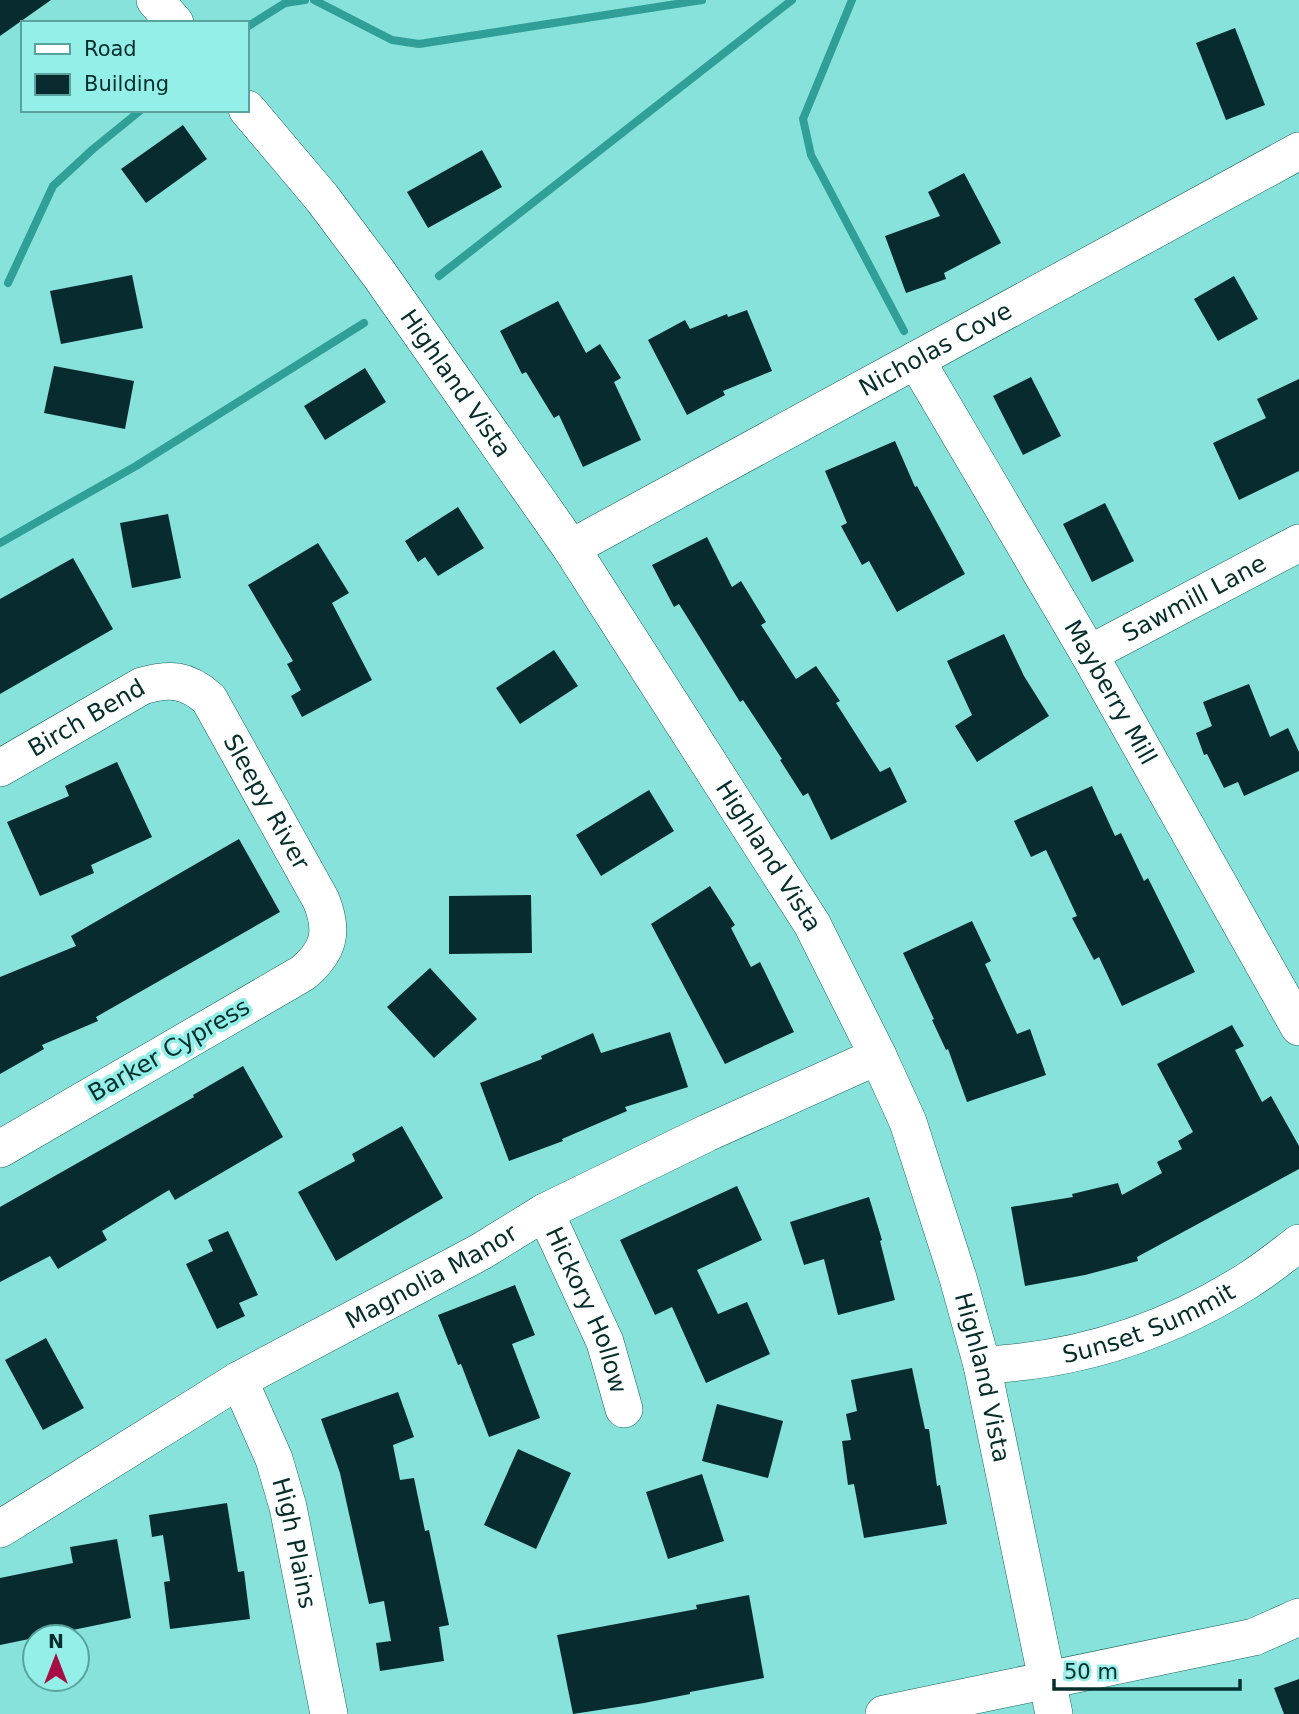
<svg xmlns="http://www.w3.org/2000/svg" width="1299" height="1714" viewBox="0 0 1299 1714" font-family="'DejaVu Sans',sans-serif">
<rect width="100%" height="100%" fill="#87e2db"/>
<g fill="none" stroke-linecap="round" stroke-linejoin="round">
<g stroke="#309f98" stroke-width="8">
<polyline points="314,0 392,40 419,44 702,0"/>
<polyline points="852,0 803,119 811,155 904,331"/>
<polyline points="247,27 285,3 305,0"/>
<polyline points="439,276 792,0"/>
<polyline points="8,283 53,186 93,149 141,110"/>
<polyline points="0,543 136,466 364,323"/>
</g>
</g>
<g fill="#082b30">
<polygon points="0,0 51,0 0,36"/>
<polygon points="1235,28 1265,105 1226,120 1196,43"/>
<polygon points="183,125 207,159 146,203 121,169"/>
<polygon points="482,150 502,187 428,228 407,192"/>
<polygon points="964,173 1001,243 944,273 946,279 906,293 885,236 940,216 928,192"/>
<polygon points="132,275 143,328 61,344 50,291"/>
<polygon points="1234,276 1258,319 1218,341 1194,299"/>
<polygon points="558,301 586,353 600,344 621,378 614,382 641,440 583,467 559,415 554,418 526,372 522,374 500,331"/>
<polygon points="747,310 772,371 723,391 725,395 687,415 648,340 685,320 690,329 727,314 728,317"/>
<polygon points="54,366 134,381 125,429 44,413"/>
<polygon points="365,368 386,402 325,440 304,406"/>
<polygon points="1031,377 1061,436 1023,455 993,396"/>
<polygon points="1299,379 1299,471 1239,500 1213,443 1266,418 1257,399"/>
<polygon points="895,441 915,487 917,486 965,574 897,612 869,561 862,565 841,526 847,523 825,471"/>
<polygon points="1105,503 1134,561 1092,582 1063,524"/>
<polygon points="458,507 484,548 438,576 425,557 418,562 405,541"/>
<polygon points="168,514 181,578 132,588 120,523"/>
<polygon points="707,537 732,587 741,581 766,622 761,625 796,679 816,666 840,701 836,703 880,772 890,767 907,802 831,840 808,793 803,796 780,760 782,759 743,700 740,702 679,604 674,607 652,565"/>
<polygon points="318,543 349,593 332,603 372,680 302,717 291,696 301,690 287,664 293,661 248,585"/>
<polygon points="73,558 113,629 0,694 0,599"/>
<polygon points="1004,634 1024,676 1049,716 977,762 955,726 972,715 947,661"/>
<polygon points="554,650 578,686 520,724 496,688"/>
<polygon points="1249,684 1270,737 1288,728 1299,752 1299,771 1244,796 1238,782 1224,788 1207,754 1204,755 1196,733 1212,726 1203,702"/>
<polygon points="117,762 152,837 91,865 94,873 40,896 7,822 69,796 65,786"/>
<polygon points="1092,786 1115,836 1121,833 1144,881 1148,878 1195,972 1122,1006 1099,957 1094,960 1072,918 1077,916 1046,850 1031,857 1014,821"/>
<polygon points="649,790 674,831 601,876 576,835"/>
<polygon points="239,839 280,912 96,1017 98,1021 42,1045 44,1049 0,1074 0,977 76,946 71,936"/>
<polygon points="710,886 735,925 731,928 751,967 760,962 794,1032 725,1064 651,924"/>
<polygon points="531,895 532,953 449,954 449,896"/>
<polygon points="972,921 991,961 985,964 1017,1034 1030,1029 1046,1075 967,1102 948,1049 946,1050 932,1020 934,1019 903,953"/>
<polygon points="430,968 477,1019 434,1058 387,1007"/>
<polygon points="1232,1025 1244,1046 1235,1050 1262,1102 1271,1096 1299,1146 1299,1169 1137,1257 1138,1261 1085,1275 1025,1286 1011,1207 1073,1197 1072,1194 1118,1183 1122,1195 1162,1173 1157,1162 1182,1149 1178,1141 1193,1132 1157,1064"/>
<polygon points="670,1032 688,1087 625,1107 627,1111 562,1139 563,1141 509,1161 480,1083 542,1059 541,1056 593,1033 601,1053"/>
<polygon points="243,1066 283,1137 175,1200 169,1190 102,1231 107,1240 58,1269 50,1256 0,1282 0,1207 194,1097 193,1095"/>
<polygon points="402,1126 443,1198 336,1261 298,1192 355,1161 352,1154"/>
<polygon points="737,1186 762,1240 697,1270 718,1314 747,1302 770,1354 706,1383 672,1307 655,1315 620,1240"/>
<polygon points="869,1197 882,1240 880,1241 895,1300 838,1315 824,1259 804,1265 790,1222"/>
<polygon points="228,1231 258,1295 239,1303 245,1316 217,1329 186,1264 213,1251 208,1240"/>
<polygon points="515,1285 535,1335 512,1344 540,1418 489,1437 461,1364 458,1365 438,1315"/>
<polygon points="46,1338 84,1408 43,1430 5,1360"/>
<polygon points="912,1368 925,1429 929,1429 937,1486 940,1485 947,1524 864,1538 854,1484 848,1485 842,1441 851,1440 846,1414 857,1411 851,1380"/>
<polygon points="398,1392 414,1437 393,1445 400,1480 414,1478 425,1531 429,1530 449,1625 439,1627 444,1661 380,1671 376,1643 391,1641 384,1601 369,1604 340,1473 321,1419"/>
<polygon points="717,1404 783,1421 768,1478 702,1461"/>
<polygon points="518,1449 571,1473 536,1549 484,1525"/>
<polygon points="702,1474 724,1541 668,1559 646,1492"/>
<polygon points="227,1503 238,1572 244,1571 250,1619 170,1629 164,1582 170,1581 163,1535 152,1537 149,1515"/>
<polygon points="117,1539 131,1618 0,1645 0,1578 73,1563 70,1547"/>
<polygon points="749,1595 764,1678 690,1692 690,1694 644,1703 573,1714 557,1635 697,1609 696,1605"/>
<polygon points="1299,1679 1299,1714 1284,1714 1274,1688"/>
</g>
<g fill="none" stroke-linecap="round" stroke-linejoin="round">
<defs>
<g id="minor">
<polyline points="155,0 175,23"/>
<path id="s1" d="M247,109L322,198L379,274L571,548L812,924L878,1056L908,1122L958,1278L982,1365L1054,1714"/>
<path id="s2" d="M916,360L1089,654L1299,1027"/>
<path id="s3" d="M571,548L1299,151"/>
<path id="s4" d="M1089,654L1299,543"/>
<path id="s5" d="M0,768L142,686C170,678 187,679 209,699L321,900C334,932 329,951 303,973L0,1149"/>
<path id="s6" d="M545,1212L605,1342L624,1409"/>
<path id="s7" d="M982,1365C1077,1361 1166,1332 1247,1281C1265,1270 1282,1256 1299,1243"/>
<path id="s8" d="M239,1380L274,1459L288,1507L329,1714"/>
<path id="s9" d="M0,1529L239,1380L480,1252L545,1212L707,1133L878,1056"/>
<polyline points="884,1714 1254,1637 1299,1617"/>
</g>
</defs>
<use href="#minor" stroke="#16625d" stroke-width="38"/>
<use href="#minor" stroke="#fff" stroke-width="37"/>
</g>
<g text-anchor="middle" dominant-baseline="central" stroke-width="7" stroke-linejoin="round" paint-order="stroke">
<g font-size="24" fill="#042e2c" stroke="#94efe8">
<text stroke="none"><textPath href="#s3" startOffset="415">Nicholas Cove</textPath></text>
<text stroke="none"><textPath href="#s1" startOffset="345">Highland Vista</textPath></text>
<text stroke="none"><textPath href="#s4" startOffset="119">Sawmill Lane</textPath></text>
<text stroke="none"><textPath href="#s2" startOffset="385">Mayberry Mill</textPath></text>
<text stroke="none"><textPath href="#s5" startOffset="100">Birch Bend</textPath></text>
<text stroke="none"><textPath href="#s5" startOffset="354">Sleepy River</textPath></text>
<text stroke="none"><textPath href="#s1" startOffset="912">Highland Vista</textPath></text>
<text transform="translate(169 1050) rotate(-30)">Barker Cypress</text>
<text stroke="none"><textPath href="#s9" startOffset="500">Magnolia Manor</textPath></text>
<text stroke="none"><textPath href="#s6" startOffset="107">Hickory Hollow</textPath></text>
<text stroke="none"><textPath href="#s7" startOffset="173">Sunset Summit</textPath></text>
<text stroke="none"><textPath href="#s1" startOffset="1479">Highland Vista</textPath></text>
<text stroke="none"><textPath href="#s8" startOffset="173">High Plains</textPath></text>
</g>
</g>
<rect x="21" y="21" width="228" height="91" fill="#94efe8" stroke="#5aa29d" stroke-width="2"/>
<rect x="35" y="44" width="35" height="10" fill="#ffffff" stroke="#5aa29d" stroke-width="2"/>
<text x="84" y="56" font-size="21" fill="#042e2c">Road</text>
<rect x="35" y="74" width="35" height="21" fill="#082b30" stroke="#5aa29d" stroke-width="2"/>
<text x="84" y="91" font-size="21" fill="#042e2c">Building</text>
<g transform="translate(56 1658)"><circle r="33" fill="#94efe8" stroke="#5aa29d" stroke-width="2"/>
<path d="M0-5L12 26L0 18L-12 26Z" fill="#a50e45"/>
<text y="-10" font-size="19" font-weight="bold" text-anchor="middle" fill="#042e2c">N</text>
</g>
<path d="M1054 1679v10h186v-10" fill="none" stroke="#042e2c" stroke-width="3.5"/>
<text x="1064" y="1679" font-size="21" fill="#042e2c" stroke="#94efe8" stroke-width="5" paint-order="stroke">50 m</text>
</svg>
